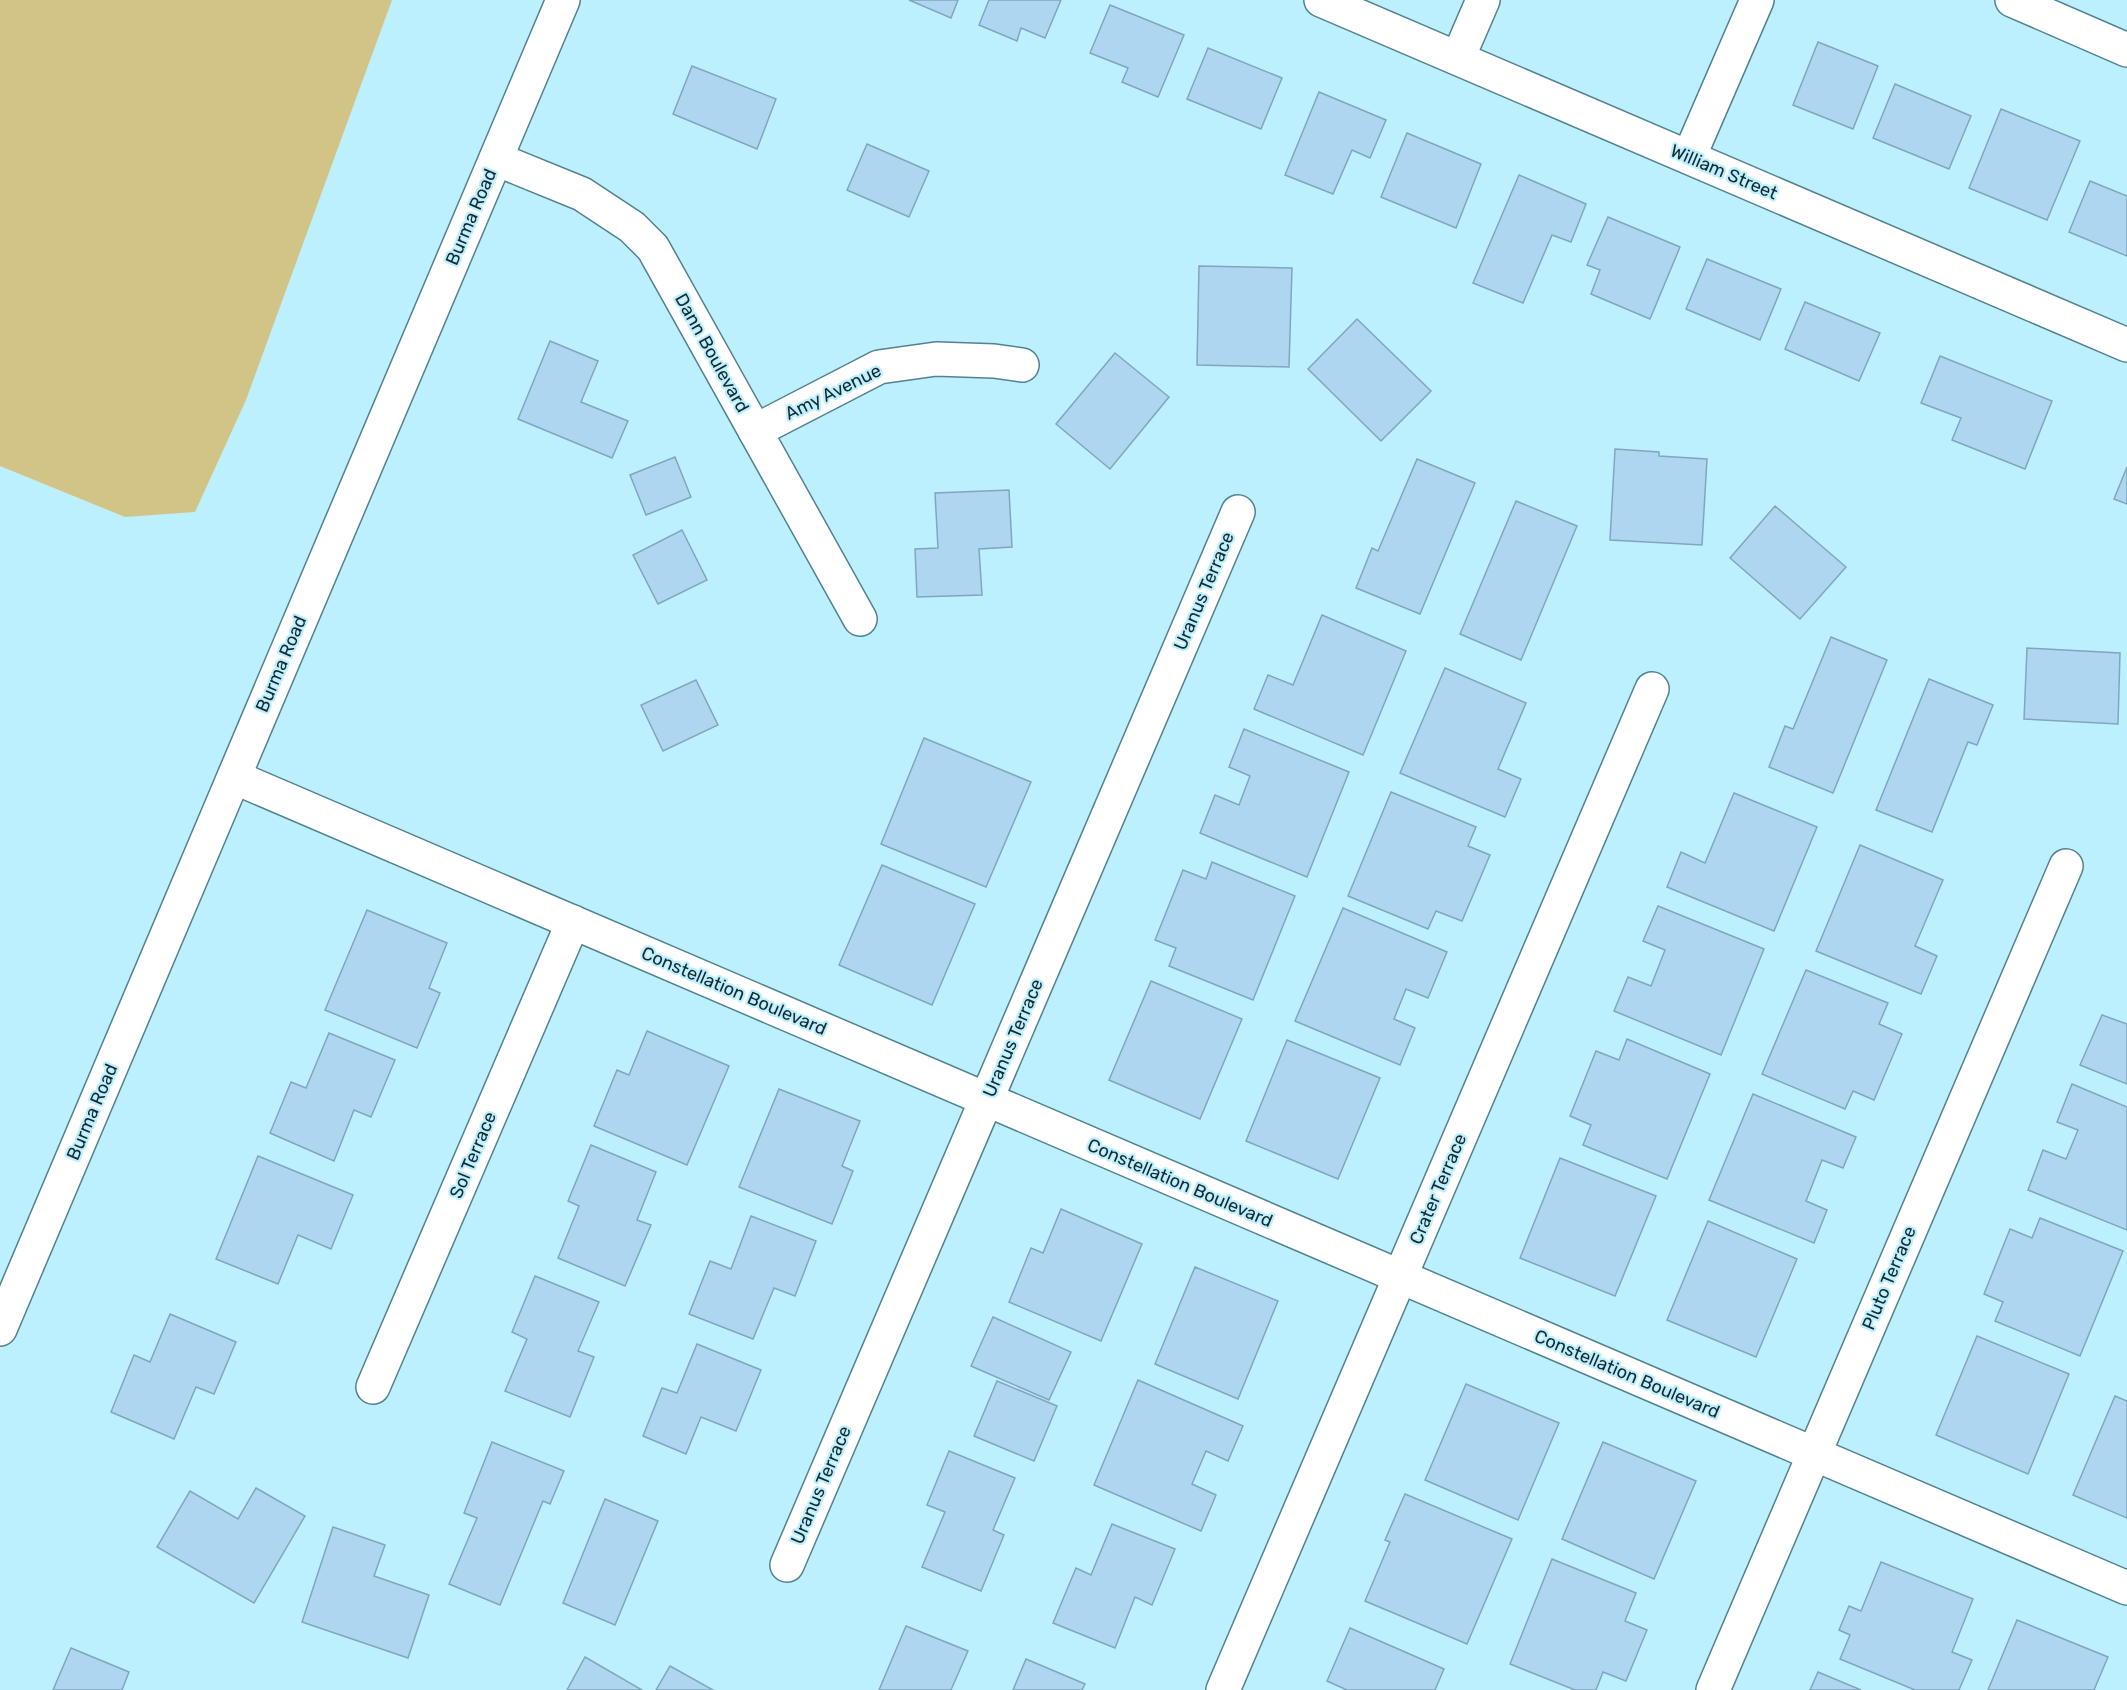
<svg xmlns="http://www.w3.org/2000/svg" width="2127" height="1690" viewBox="0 0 2127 1690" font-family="Rubik,sans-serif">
<rect width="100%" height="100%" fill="#bdf0ff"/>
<polygon fill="#d2c486" points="0,0 392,0 246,400 195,512 125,517 0,466"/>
<g fill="#aed6f0" stroke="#80a6bf" stroke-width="1.5">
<polygon points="909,0 958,0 951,18"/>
<polygon points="989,0 1061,0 1045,38 1021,28 1017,41 979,25"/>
<polygon points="1110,5 1184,35 1158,97 1122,82 1128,68 1090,53"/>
<polygon points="1818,42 1878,66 1853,129 1793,105"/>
<polygon points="1208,48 1282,78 1261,129 1187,99"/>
<polygon points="692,66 776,99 757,149 673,114"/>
<polygon points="1895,84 1971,116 1949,169 1873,138"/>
<polygon points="1319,92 1386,120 1370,158 1352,150 1333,194 1285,175"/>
<polygon points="2001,109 2080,141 2047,220 1969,188"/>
<polygon points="1407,133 1481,164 1456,228 1381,197"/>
<polygon points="867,144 929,171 909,217 847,190"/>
<polygon points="1519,175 1586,204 1571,242 1552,235 1523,303 1473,283"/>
<polygon points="2090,181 2127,196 2127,256 2069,232"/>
<polygon points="1608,217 1680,247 1650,319 1591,294 1600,270 1587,265"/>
<polygon points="1707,259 1781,289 1760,340 1686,309"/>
<polygon points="1199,266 1292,268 1289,367 1197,365"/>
<polygon points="1805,302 1880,333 1859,381 1785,349"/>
<polygon points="1357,319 1431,391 1381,441 1308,369"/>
<polygon points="550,341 598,361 581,402 628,421 612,458 518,419"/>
<polygon points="1115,353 1169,397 1110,469 1056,424"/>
<polygon points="1940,356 2052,401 2025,469 1952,440 1961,418 1921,403"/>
<polygon points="1615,449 1659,452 1659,456 1707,459 1702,545 1610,540"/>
<polygon points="675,457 691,497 646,515 630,475"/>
<polygon points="1417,459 1475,483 1420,614 1356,588 1372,548 1378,551"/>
<polygon points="2127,467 2127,504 2114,499"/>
<polygon points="1009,490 1012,547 979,549 982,595 917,597 915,549 938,548 935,493"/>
<polygon points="1516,501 1577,526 1521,660 1460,634"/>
<polygon points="1775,506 1846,567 1800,619 1730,558"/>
<polygon points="682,530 707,580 658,604 633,555"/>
<polygon points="1322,615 1406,651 1363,755 1254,709 1268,675 1293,685"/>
<polygon points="1831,637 1887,660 1833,793 1769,767 1785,726 1793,729"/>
<polygon points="2027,648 2120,653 2118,724 2024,719"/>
<polygon points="1445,668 1526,703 1498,769 1521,779 1505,817 1400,773"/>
<polygon points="1929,679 1993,705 1977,745 1968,742 1932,832 1876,810"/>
<polygon points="696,680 718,725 663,751 641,705"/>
<polygon points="1244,729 1349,772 1307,877 1200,833 1215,795 1239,805 1250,776 1229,767"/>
<polygon points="924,738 1031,782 986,887 881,844"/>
<polygon points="1391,792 1476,827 1468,846 1490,855 1462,921 1436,911 1428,929 1348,896"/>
<polygon points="1734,793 1817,827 1774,931 1667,887 1681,852 1705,863"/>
<polygon points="1860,845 1943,880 1915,946 1937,956 1921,994 1816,951"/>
<polygon points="1212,862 1295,896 1253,1000 1169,966 1176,948 1155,940 1183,870 1206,879"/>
<polygon points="882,865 975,904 932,1005 839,965"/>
<polygon points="1658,906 1764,949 1721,1055 1614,1011 1628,977 1651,986 1665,950 1643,941"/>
<polygon points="1343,908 1447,952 1428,998 1406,989 1394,1019 1415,1028 1400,1065 1295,1021"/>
<polygon points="367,910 447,943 429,988 440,993 417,1048 325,1010"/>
<polygon points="1806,970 1888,1003 1879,1024 1902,1034 1874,1100 1853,1091 1845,1109 1762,1074"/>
<polygon points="1151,981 1242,1019 1200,1119 1109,1080"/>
<polygon points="2102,1015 2127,1024 2127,1084 2080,1065"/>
<polygon points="647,1031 729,1066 687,1165 594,1126 617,1070 629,1075"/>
<polygon points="329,1033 395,1060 371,1117 354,1110 334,1161 270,1133 291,1082 306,1088"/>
<polygon points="1627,1039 1710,1074 1667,1179 1583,1145 1591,1125 1570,1116 1596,1051 1619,1060"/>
<polygon points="1287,1040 1380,1078 1338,1179 1246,1141"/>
<polygon points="2072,1084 2127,1107 2127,1230 2028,1190 2043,1150 2066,1159 2078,1130 2057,1122"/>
<polygon points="779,1089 860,1121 842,1166 853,1171 832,1224 739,1187"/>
<polygon points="1753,1094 1856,1137 1843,1168 1822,1160 1806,1201 1827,1210 1814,1243 1709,1200"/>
<polygon points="591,1145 656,1172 637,1220 651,1225 625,1286 558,1258 579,1206 568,1201"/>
<polygon points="258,1156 353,1195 331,1249 298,1235 278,1284 216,1259"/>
<polygon points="1560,1158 1656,1196 1615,1296 1520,1258"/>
<polygon points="1061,1209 1142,1244 1101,1341 1009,1302 1031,1248 1043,1253"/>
<polygon points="751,1216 816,1241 795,1296 774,1288 753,1339 689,1314 710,1261 731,1269"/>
<polygon points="2040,1218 2123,1251 2080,1356 1995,1321 2003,1302 1984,1294 2010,1229 2032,1238"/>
<polygon points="1708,1221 1797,1259 1756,1357 1667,1320"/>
<polygon points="1195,1267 1278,1301 1238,1399 1155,1364"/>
<polygon points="535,1276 599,1302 578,1351 594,1357 570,1417 505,1391 527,1339 512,1332"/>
<polygon points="170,1314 236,1342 214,1394 196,1387 174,1439 111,1412 134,1355 150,1362"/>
<polygon points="993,1317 1071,1352 1049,1400 971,1366"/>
<polygon points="1977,1336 2069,1374 2028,1474 1936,1435"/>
<polygon points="697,1344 761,1370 736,1431 701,1417 686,1454 643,1436 662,1388 677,1393"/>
<polygon points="1138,1380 1243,1426 1228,1461 1206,1451 1192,1484 1216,1495 1201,1531 1094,1485"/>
<polygon points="997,1381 1057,1406 1034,1461 974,1436"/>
<polygon points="1466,1384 1559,1423 1518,1520 1425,1480"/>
<polygon points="2115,1396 2127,1401 2127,1518 2073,1495"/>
<polygon points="492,1442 564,1471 550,1504 543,1501 500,1605 449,1584 477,1518 464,1513"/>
<polygon points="1603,1442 1696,1481 1654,1579 1562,1539"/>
<polygon points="949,1451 1015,1478 993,1530 1004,1535 981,1591 922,1567 945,1512 927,1505"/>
<polygon points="256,1488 305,1516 254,1603 157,1547 190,1491 238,1519"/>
<polygon points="1405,1494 1512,1539 1467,1644 1365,1601 1390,1542 1385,1540"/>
<polygon points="605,1499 658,1521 615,1625 563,1603"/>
<polygon points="1112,1524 1175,1549 1152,1605 1135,1597 1115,1648 1053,1623 1076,1568 1091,1575"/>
<polygon points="333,1527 385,1545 374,1576 429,1595 408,1658 302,1622"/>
<polygon points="1552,1559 1636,1593 1625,1621 1647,1630 1626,1681 1603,1672 1596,1690 1575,1690 1510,1664"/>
<polygon points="1881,1562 1973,1599 1952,1652 1972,1660 1959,1690 1915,1690 1840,1659 1850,1635 1839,1630 1849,1606 1861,1611"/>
<polygon points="2017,1620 2108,1657 2094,1690 1988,1690"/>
<polygon points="906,1626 968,1651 951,1690 879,1690"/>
<polygon points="1350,1628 1444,1669 1435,1690 1347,1690 1327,1681"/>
<polygon points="71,1648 129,1672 122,1690 53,1690"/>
<polygon points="585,1657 642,1690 567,1690"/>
<polygon points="1026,1659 1085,1684 1082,1690 1013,1690"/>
<polygon points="670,1666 713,1690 656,1690"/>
<polygon points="1818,1672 1861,1690 1810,1690"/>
</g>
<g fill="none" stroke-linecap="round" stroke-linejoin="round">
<defs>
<g id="street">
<polyline points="1321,0 2127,345"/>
<polyline points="2012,0 2127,50"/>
<polyline points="1458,58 1483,0"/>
<polyline points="1689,157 1757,0"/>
<polyline points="496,159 582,194 632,227 653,248 860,619"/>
<polyline points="755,431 879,367 936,359 994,361 1022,365"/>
<polyline points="234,777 2127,1588"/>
<polyline points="0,1329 563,0"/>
<polyline points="373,1387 573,922"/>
<polyline points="787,1565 1238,512"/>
<polyline points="1223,1690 1652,689"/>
<polyline points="1713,1690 2066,866"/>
</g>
</defs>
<use href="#street" stroke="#52828f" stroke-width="36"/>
<use href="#street" stroke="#fff" stroke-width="33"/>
</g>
<g text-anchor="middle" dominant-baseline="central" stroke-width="4.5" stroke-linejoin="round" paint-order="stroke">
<g font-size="18" fill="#14282d" stroke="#bdf0ff">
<text transform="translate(1724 172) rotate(23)">William Street</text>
<text transform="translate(471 217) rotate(-67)">Burma Road</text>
<text transform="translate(712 353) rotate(61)">Dann Boulevard</text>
<text transform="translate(833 392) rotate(-26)">Amy Avenue</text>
<text transform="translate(1204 591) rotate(-67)">Uranus Terrace</text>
<text transform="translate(281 664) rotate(-67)">Burma Road</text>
<text transform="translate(734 991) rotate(23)">Constellation Boulevard</text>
<text transform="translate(1013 1038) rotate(-67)">Uranus Terrace</text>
<text transform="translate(92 1112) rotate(-67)">Burma Road</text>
<text transform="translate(473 1155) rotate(-67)">Sol Terrace</text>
<text transform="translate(1180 1183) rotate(23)">Constellation Boulevard</text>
<text transform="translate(1438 1189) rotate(-67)">Crater Terrace</text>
<text transform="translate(1889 1278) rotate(-67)">Pluto Terrace</text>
<text transform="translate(1627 1374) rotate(23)">Constellation Boulevard</text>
<text transform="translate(821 1485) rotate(-67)">Uranus Terrace</text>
</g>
</g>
</svg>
